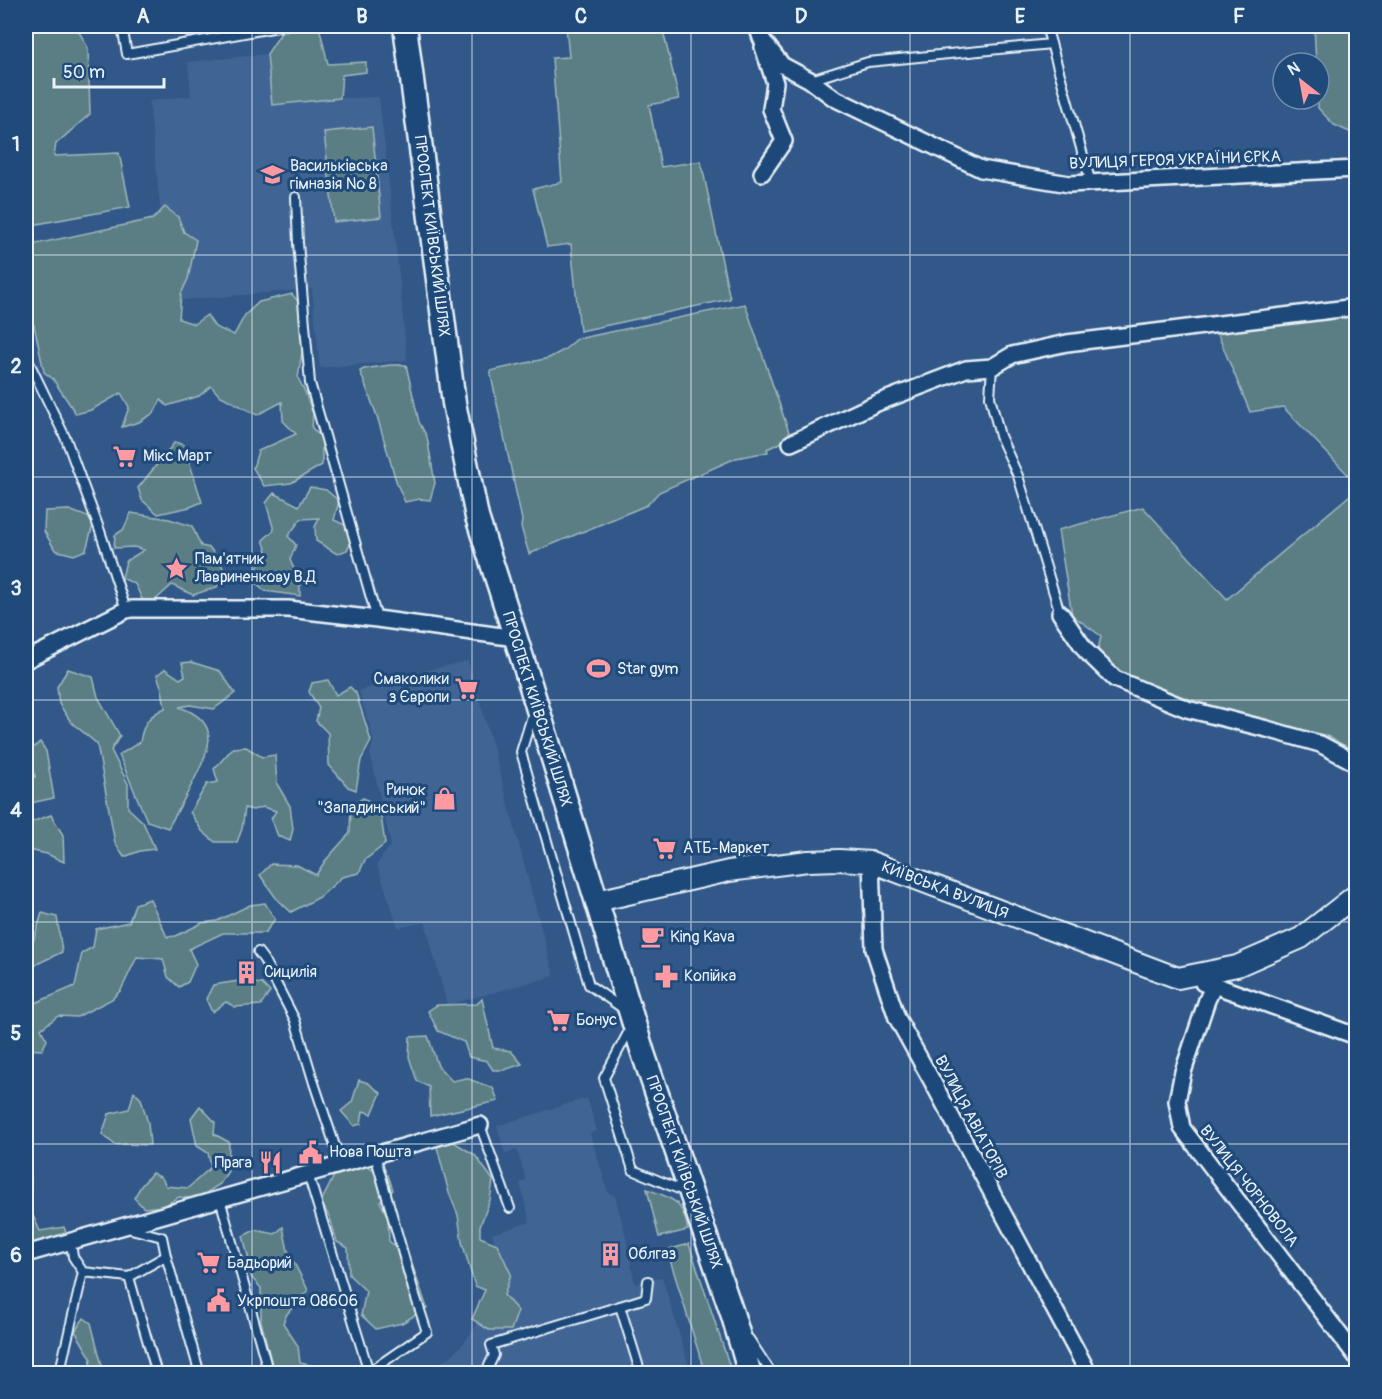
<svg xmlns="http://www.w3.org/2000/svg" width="1382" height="1399" viewBox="0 0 1382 1399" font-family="Pangolin,sans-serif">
<rect width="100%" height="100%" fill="#315888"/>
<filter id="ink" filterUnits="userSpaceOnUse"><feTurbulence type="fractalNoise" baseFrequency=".0167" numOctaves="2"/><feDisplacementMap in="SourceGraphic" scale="12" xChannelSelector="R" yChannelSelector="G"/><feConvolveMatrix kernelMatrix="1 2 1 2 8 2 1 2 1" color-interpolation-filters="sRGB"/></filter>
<g filter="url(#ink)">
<g fill="#416594">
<polygon points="267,54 272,105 340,98 379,97 396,245 407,360 320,368 312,289 170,301 149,101 191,96 188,62"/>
<polygon points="468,661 493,747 554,976 447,1005 425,922 398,928 377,864 391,845 370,753 374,741 359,691 424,671"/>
<polygon points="587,1098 597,1131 590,1133 608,1192 615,1196 625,1233 635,1284 662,1277 691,1373 418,1374 450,1357 463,1344 506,1284 492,1234 530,1222 520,1183 526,1180 517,1150 505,1153 497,1126"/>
</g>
<g fill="#5a7e84" stroke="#a1b8be" stroke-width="1.5">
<polygon points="26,26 59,26 78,30 88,48 90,114 56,144 54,156 119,153 130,207 26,226"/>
<polygon points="309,26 319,26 328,64 366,62 366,72 342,75 340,98 272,105 267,54 281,33"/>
<polygon points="566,26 662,26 679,99 649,105 661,167 701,161 730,299 580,331 571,244 547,247 533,189 562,182 552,58 569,57"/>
<polygon points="1314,26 1356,26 1356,135 1334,125 1318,108 1319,63 1316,63"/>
<polygon points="372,127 381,217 334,222 324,132"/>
<polygon points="165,207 178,217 184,232 196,240 188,279 181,294 179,319 194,324 207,315 215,327 234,335 245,315 259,302 292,294 300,304 302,352 298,378 305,392 313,414 312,428 322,438 322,465 291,483 264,486 253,468 258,451 296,434 283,421 282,402 257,415 219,395 211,386 199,396 167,406 161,400 154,413 139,422 122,427 129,407 121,393 91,410 76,414 53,379 44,372 34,325 26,311 26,246 153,219"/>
<polygon points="745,304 791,438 767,449 768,452 736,458 659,492 647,505 529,554 521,527 522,520 490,371 549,358 564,350 577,339"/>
<polygon points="1356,307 1356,483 1283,407 1250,412 1214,325"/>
<polygon points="390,365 406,365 419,422 427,437 435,483 430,500 420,499 405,502 397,484 377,416 360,371 364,369"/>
<polygon points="175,442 184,445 202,502 190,507 158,514 142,500 138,488"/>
<polygon points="310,487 326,490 339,501 334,520 358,531 347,550 337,554 316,541 315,527 319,518 301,519 288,536 296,545 290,560 295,571 300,577 300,596 265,591 251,578 267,551 263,540 274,530 266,503 274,493 299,506"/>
<polygon points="1356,490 1356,752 1327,736 1196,702 1119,672 1098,650 1101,636 1072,615 1058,530 1143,507 1227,599"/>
<polygon points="69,510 88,517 93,525 86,550 74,555 55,550 44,531 45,511"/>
<polygon points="131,513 169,519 192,526 201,546 210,548 221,563 224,571 217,587 193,595 172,585 152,603 143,601 135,584 122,578 126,561 144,550 134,547 114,548 115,535 123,530"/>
<path d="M191,662L220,671L235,693L214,709L190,705L179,707C221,721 211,747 195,778C187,795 177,812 168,828L147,821L119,755L140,742C143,724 148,716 165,708L162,689L157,675L165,669L180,679L185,676L182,663Z"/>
<polygon points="68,669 93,677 98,697 120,736 111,750 128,784 128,808 143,822 155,849 140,851 124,857 115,843 97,744 71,722 59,704 57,687"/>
<polygon points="328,680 336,695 350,687 356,693 371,741 361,760 356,790 348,787 329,765 328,733 316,721 319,708 309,692 312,683"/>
<polygon points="40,742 46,751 54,798 26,804 26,785 28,776 35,777 31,750"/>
<polygon points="246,747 262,757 275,755 277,784 290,806 293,829 290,841 278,836 271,819 276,811 263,807 253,810 245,808 242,829 237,842 215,842 202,831 190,812 207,784 218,782 214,769 233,748"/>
<polygon points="363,798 375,804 381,816 385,844 365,860 359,873 342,877 320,897 291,912 276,898 260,875 271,864 297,865 316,875 325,861 350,833 351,807"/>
<polygon points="51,815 63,835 64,862 47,854 29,850 26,837 26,824"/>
<polygon points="150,899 167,937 176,936 202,923 217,921 250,905 265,903 275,919 265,933 223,933 189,949 196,964 188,982 179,987 168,977 163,959 137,957 121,990 112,999 77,1017 58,1016 41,1029 47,1040 42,1050 26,1049 26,1007 75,986 82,953 93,947 96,929 129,922 135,904"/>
<polygon points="42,913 57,917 62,952 39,963 26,972 26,943 33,942"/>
<polygon points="239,981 262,984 270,992 261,1005 235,1007 226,1002 212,1012 206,999 213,985"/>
<polygon points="482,999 493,1048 511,1051 522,1064 504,1070 493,1070 487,1061 469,1057 464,1042 438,1031 428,1011 437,1005 477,1004"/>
<polygon points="428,1036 438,1066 452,1081 466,1078 493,1088 498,1101 430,1116 429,1087 417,1081 409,1057 410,1037"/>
<polygon points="359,1080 368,1083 381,1093 372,1114 363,1111 361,1124 354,1126 341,1111 352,1102"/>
<polygon points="134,1092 141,1099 148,1123 150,1145 125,1144 115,1145 102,1134 109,1114 129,1109"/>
<polygon points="200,1106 215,1122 214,1134 229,1142 228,1171 220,1184 197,1199 179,1197 164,1206 144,1208 134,1198 141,1186 152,1173 162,1178 166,1186 188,1188 211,1167 208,1153 197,1146 191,1118"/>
<polygon points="452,1141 475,1155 493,1180 490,1200 480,1226 480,1237 497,1244 511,1274 504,1295 518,1311 511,1330 489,1330 472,1319 485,1290 475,1286 462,1242 458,1215 449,1193 437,1147"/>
<polygon points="26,1165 31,1176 30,1209 40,1231 64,1227 68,1238 26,1248"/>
<polygon points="366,1166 388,1175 393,1190 380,1202 388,1217 389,1241 411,1261 427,1308 402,1323 376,1329 361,1315 366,1291 349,1275 348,1248 337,1242 330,1218 321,1202 334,1176"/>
<path d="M647,1189C673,1199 682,1199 688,1230L659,1237Z"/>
<polygon points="283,1227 288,1251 308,1290 287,1314 283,1323 298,1346 300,1363 319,1367 322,1373 274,1373 261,1321 261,1288 251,1277 251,1268 243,1236 255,1230 275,1234"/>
<polygon points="689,1244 732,1373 705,1373 667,1250"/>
<polygon points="84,1318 91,1323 104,1373 89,1373 91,1358 75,1331"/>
</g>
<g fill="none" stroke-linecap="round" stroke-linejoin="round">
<defs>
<g id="service">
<polyline points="122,26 127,54 278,27"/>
<polyline points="1046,26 1091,183"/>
<polyline points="811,80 868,62 1051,44"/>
<polyline points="296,197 298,243 310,383 377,619"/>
<polyline points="26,356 66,439 100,531 126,610"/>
<polyline points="992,367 990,397 1000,436 1018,476 1060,613"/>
<polyline points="533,713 521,752 589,985 625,1010"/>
<polyline points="258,952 264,960 295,1020 314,1083 341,1164"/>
<polyline points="630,1029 604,1078 633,1170 686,1192"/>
<polyline points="480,1125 510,1208"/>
<polyline points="308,1174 369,1372"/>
<polyline points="220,1199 269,1374"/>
<polyline points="129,1226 131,1229 162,1237 166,1256 200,1374"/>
<polyline points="72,1250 73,1257 83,1272"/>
<polyline points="129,1277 157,1374"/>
<polyline points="620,1306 646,1298 648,1281"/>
<polyline points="749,1339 772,1374"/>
<polyline points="65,1374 62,1362 83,1272 129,1277 166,1256"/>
<polyline points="366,1374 427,1332 413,1289 375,1155"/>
<polyline points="485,1374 494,1355 491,1345 620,1306 641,1374"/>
</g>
<g id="minor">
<polyline points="757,26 761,38 782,65 810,80 834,98 981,169 1069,184 1356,169"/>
<polyline points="762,173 784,141 771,109 775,83 763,47"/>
<polyline points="791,443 877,403 966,369 992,367 1012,355 1067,343 1356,307"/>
<polyline points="1060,613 1086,651 1115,679 1187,709 1267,729 1320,744 1356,763"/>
<polyline points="26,660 126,610 132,609 288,609 377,619 516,638"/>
<polyline points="871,862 874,949 897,1018 932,1081 1089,1374"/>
<polyline points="1203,983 1214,985 1356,1036"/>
<polyline points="1214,985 1207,1000 1183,1072 1177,1101 1182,1128 1356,1356"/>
<polyline points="26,1254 480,1125"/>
</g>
<polyline id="tertiary" points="597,901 729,871 808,861 839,860 871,862 1178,978 1237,966 1301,938 1356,895"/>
<polyline id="secondary" points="405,26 454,403 477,517 525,667 643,1053 733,1316 750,1374"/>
</defs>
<use href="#service" stroke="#e8f1f8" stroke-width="12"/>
<use href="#minor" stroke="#e8f1f8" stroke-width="20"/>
<use href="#tertiary" stroke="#e8f1f8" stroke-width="24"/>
<use href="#secondary" stroke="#e8f1f8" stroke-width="27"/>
<use href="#service" stroke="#1f4a7a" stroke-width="8"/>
<use href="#minor" stroke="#1f4a7a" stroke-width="15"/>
<use href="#tertiary" stroke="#1f4a7a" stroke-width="20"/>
<use href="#secondary" stroke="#1f4a7a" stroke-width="22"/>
</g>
</g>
<path fill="none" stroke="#e8f1f8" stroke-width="1.5" stroke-opacity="0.55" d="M252,26V1374M472,26V1374M691,26V1374M910,26V1374M1130,26V1374M26,255H1356M26,477H1356M26,700H1356M26,922H1356M26,1144H1356"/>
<defs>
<symbol id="school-bare" viewBox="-9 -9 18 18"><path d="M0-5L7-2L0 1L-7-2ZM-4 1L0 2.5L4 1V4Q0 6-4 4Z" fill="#ff9aa2" stroke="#1f4a7a" stroke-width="2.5" paint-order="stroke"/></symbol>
<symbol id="supermarket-bare" viewBox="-9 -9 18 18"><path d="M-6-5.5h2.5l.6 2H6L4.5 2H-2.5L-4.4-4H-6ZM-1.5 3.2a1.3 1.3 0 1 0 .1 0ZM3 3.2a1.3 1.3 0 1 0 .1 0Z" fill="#ff9aa2" stroke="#1f4a7a" stroke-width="2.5" paint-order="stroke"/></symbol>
<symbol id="sight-bare" viewBox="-9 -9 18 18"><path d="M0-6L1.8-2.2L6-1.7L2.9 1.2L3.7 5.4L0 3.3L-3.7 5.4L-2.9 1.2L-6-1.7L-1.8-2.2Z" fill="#ff9aa2" stroke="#1f4a7a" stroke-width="2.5" paint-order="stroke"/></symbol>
<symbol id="stadium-bare" viewBox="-9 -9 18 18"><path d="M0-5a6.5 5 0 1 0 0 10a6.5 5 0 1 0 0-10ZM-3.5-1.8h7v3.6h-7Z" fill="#ff9aa2" stroke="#1f4a7a" stroke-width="2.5" paint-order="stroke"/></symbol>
<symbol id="shop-bare" viewBox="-9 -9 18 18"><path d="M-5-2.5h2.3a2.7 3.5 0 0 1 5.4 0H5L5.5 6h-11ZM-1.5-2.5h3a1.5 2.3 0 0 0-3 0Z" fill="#ff9aa2" stroke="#1f4a7a" stroke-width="2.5" paint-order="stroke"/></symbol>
<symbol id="cafe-bare" viewBox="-9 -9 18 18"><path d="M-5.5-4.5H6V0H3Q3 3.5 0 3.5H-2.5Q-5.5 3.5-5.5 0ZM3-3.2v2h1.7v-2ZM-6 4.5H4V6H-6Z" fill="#ff9aa2" stroke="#1f4a7a" stroke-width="2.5" paint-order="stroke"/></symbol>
<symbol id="building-bare" viewBox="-9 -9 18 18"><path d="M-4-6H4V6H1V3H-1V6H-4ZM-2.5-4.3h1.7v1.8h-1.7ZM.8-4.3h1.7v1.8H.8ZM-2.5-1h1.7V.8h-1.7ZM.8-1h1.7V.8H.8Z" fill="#ff9aa2" stroke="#1f4a7a" stroke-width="2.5" paint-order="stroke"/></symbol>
<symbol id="pharmacy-bare" viewBox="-9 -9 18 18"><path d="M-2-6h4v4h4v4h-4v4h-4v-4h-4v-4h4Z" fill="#ff9aa2" stroke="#1f4a7a" stroke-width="2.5" paint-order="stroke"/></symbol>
<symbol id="civic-bare" viewBox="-9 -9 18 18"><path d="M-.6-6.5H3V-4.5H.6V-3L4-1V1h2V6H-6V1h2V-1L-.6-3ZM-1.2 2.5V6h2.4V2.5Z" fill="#ff9aa2" stroke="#1f4a7a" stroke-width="2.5" paint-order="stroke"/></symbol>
<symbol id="restaurant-bare" viewBox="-9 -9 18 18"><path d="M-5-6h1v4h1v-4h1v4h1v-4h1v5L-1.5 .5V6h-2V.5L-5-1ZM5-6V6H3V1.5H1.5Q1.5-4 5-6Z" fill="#ff9aa2" stroke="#1f4a7a" stroke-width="2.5" paint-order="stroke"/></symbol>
</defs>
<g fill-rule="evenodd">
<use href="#school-bare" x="256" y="158" width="33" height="33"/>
<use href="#supermarket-bare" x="108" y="440" width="33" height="33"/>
<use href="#sight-bare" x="160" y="552" width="33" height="33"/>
<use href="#stadium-bare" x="582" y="652" width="33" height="33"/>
<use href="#supermarket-bare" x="450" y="672" width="33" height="33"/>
<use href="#shop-bare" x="428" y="782" width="33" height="33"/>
<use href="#supermarket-bare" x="648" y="832" width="33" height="33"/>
<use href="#cafe-bare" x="636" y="920" width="33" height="33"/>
<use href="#building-bare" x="230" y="956" width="33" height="33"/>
<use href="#pharmacy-bare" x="650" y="960" width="33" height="33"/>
<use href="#supermarket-bare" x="542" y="1004" width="33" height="33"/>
<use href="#civic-bare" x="294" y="1136" width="33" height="33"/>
<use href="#restaurant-bare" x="254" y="1146" width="33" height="33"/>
<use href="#building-bare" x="594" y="1238" width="33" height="33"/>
<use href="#supermarket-bare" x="192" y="1246" width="33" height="33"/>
<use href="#civic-bare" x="202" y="1284" width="33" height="33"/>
</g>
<g text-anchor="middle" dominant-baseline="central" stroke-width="6" stroke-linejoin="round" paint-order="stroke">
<g font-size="16" fill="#e8f1f8" stroke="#1f4a7a">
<text transform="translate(1175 160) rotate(-2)">ВУЛИЦЯ ГЕРОЯ УКРАЇНИ ЄРКА</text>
<text transform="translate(432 236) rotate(83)">ПРОСПЕКТ КИЇВСЬКИЙ ШЛЯХ</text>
<text transform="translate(537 709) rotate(73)">ПРОСПЕКТ КИЇВСЬКИЙ ШЛЯХ</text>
<text transform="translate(945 890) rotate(21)">КИЇВСЬКА ВУЛИЦЯ</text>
<text transform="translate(971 1117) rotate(62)">ВУЛИЦЯ АВІАТОРІВ</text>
<text transform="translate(684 1172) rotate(71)">ПРОСПЕКТ КИЇВСЬКИЙ ШЛЯХ</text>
<text transform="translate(1249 1186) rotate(52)">ВУЛИЦЯ ЧОРНОВОЛА</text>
</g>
<g font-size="16" fill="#e8f1f8" stroke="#1f4a7a" text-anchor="start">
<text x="290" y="166">Васильківська<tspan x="290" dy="18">гімназія № 8</tspan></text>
<text x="143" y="456">Мікс Март</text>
<text x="195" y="559">Пам'ятник<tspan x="195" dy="18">Лавриненкову В.Д</tspan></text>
<text x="617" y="669">Star gym</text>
<text x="449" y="679" text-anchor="end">Смаколики<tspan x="449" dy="18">з Європи</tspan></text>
<text x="426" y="790" text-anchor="end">Ринок<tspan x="426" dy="18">"Западинський"</tspan></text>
<text x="683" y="848">АТБ-Маркет</text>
<text x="670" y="937">King Kava</text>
<text x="264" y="972">Сицилія</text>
<text x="684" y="976">Копійка</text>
<text x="576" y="1020">Бонус</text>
<text x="329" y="1152">Нова Пошта</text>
<text x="252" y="1163" text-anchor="end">Прага</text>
<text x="628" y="1254">Облгаз</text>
<text x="227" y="1263">Бадьорий</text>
<text x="237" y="1301">Укрпошта 08606</text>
</g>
</g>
<rect width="1382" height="1399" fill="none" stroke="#1f4a7a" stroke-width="66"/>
<g transform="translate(1301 81) rotate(329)"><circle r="28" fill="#1f4a7a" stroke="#6f8dac" stroke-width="1.5"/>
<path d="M0-4.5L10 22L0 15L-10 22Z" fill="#ff9aa2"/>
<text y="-9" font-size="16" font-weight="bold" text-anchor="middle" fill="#e8f1f8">N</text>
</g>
<path d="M54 78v9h110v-9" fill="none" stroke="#e8f1f8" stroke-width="3"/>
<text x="63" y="78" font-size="18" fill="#e8f1f8" stroke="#1f4a7a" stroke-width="4.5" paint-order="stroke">50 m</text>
<rect x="33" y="33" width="1316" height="1333" fill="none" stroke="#e8f1f8" stroke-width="2"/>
<g font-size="20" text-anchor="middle" font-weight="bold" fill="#e8f1f8">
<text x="143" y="23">A</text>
<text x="362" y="23">B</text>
<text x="581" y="23">C</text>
<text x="801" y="23">D</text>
<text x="1020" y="23">E</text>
<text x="1239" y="23">F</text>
<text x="16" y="151">1</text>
<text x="16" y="373">2</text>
<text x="16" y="595">3</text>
<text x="16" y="817">4</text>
<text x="16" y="1040">5</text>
<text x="16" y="1262">6</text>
</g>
</svg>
